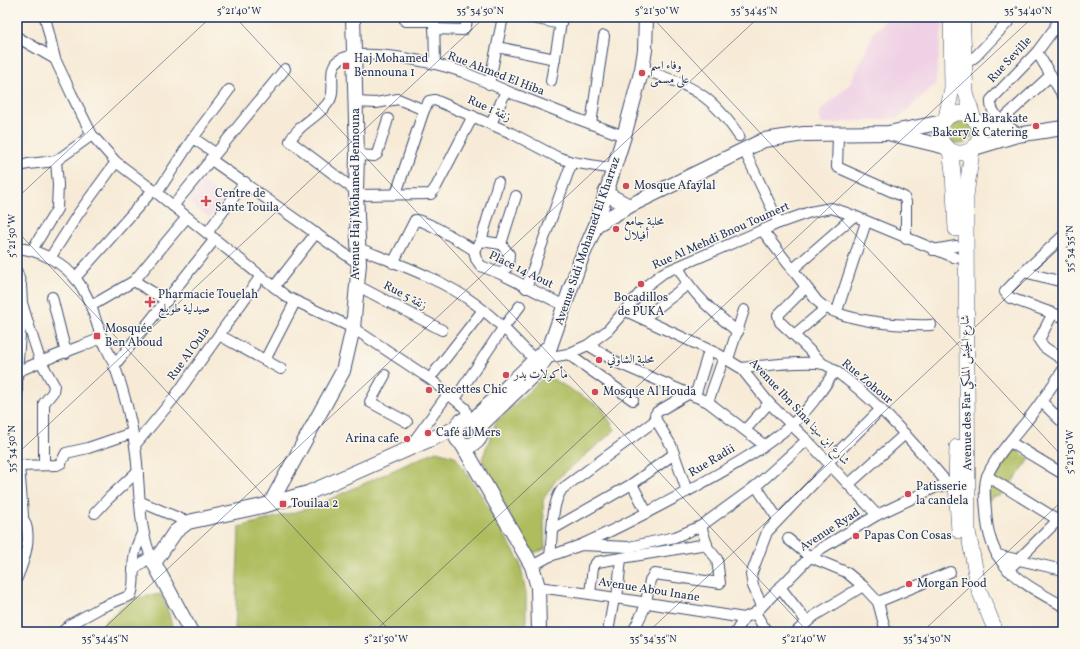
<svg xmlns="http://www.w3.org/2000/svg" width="1080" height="649" viewBox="0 0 1080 649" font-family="Vollkorn,Amiri,serif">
<rect width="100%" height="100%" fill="#fbf7ec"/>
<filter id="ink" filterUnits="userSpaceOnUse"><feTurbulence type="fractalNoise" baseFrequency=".025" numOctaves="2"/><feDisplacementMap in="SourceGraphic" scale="8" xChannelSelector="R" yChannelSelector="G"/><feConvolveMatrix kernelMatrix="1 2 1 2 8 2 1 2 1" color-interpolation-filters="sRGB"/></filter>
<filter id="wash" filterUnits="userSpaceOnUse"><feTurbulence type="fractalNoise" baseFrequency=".012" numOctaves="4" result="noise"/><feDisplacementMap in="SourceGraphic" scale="16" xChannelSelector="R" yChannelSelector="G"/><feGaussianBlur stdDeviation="0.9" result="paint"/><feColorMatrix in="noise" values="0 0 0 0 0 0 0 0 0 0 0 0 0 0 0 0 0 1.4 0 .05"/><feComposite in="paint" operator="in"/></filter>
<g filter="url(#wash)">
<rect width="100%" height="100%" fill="#f7ebd7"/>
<g fill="#efd0e5">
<polygon points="888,17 944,17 935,85 898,118 821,124 819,112 850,84 875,31"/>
<polygon points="203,182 224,200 209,218 188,201"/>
</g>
<g fill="#afbd5f" stroke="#65765e">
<circle cx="960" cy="131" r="13"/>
<polygon points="546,375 602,408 615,430 556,480 543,500 545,549 534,553 516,527 482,459 496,422"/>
<polygon points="1011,447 1030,459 1001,496 992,497 986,504 992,473"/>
<polygon points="436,451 455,456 481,495 520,562 526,594 526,632 235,632 239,527 310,508"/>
<polygon points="161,594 169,614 173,632 92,632 134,598"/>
</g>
</g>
<g filter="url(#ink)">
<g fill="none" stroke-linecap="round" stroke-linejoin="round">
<defs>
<g id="street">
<polyline points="45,17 55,59 72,95 92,135 116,162 157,193 287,297 353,328 430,379 465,408 468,419"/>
<polyline points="434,17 435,64"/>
<polyline points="528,17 561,24"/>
<polyline points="405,21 434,21"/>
<polyline points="434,29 463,30 466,26 467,17"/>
<polyline points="17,37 55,59"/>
<polyline points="497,47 555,59"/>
<polyline points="1037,52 1063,96"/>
<polyline points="963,66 976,56 1010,20"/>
<path d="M642,69C690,86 710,92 739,136"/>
<polyline points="551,81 562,17"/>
<polyline points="489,84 503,17"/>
<polyline points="355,102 376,103 398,99 424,110 429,101 435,100 511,133 557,157 572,162 614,169"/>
<polyline points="1002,120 1051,75"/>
<polyline points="491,124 506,91"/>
<polyline points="591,124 604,36"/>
<path d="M1019,134C1008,126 989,115 991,100L1037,52L1054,29L1059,17"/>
<polyline points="838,135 837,167 904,197 906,202 906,239"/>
<polyline points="193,138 215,153"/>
<polyline points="744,150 779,223"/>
<polyline points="357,155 374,156 377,154 388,119"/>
<polyline points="210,159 359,264"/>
<polyline points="17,167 28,164 56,161 92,135"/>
<path d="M356,191L290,141C299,123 320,117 330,100C337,87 325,66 341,59C365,47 437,63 463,72C483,80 502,90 522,97C556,111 590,124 624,136"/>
<polyline points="157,193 193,138 229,90"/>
<polyline points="396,194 424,110"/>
<polyline points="356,195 431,194 436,187 473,116"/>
<polyline points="173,206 285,69"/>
<path d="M762,230L817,301C839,322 901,326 931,325"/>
<polyline points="207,233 245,182"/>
<polyline points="1063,236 1024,272 1005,292 1010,298 1063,317"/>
<polyline points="481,241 501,244 509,254 508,266 501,274"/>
<polyline points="501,244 516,196"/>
<path d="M17,248C40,250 65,263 79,283C90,299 95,318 101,336C105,346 111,356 115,367C124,392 131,419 135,446C141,484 136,528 154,563"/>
<path d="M358,248C395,263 442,279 474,303C496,319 515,339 534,359"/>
<polyline points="32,250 57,209 58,185 56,161"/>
<polyline points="474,250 476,259 481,266 501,274 565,306"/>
<polyline points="474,250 481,241 498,182"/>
<polyline points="933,250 956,246"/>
<polyline points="50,258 78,214 116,162"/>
<path d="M393,263L415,220C427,220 462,243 474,250"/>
<path d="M678,267C692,294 714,313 738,332"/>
<polyline points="792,270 854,216"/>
<polyline points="17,272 21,285 22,303 29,326 40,360 54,385 53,392 44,403 44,465"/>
<polyline points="1024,272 1063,282"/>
<polyline points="75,278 153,190"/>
<polyline points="134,281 167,301"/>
<polyline points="356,285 442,330"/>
<polyline points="274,287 316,233"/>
<polyline points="526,288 572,162"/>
<polyline points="52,297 66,353"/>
<polyline points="91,306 134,281 187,217"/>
<polyline points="626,311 718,354 741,368 769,403 807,440 877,515"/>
<polyline points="837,311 866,222"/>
<polyline points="1053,313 1039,340 1044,347 1063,360"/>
<polyline points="648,315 687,285"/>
<polyline points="219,335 281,369"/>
<polyline points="794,335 780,322 778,315 806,287"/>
<polyline points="588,345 618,363 708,402 764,445"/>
<polyline points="568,354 633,400"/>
<polyline points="542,355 546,358 568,354 588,345 608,330 646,286 663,273 779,223 810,212 831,208 847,213 956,258"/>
<polyline points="728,359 744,310"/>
<polyline points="265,360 295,302"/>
<polyline points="823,364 794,335 826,308"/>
<polyline points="114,366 215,239"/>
<path d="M741,368C761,366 804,360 823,364C831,366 839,374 846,379C885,409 916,446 948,484"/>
<path d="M1063,370C1051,388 1039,405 1026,422C1012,439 997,455 988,474C983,485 985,499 986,510C988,567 1019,581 1063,606"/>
<path d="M17,372C45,359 74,349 102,338"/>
<polyline points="434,373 483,310"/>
<polyline points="385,375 370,402 407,422"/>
<polyline points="695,396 709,351"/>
<polyline points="455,399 503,328 520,306"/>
<polyline points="708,402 724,357"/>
<polyline points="1042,402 1063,423"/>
<polyline points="17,414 17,372 22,310"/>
<polyline points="656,420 671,445 687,491"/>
<polyline points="745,430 769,403"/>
<polyline points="1010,442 1063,474"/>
<polyline points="135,445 174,398 261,276"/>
<polyline points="409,448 448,394"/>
<polyline points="828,462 881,409"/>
<polyline points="17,466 57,465 61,463 66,453 88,448 132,433"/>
<polyline points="987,476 1063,523"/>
<polyline points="632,484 647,513"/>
<polyline points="849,484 905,434"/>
<polyline points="756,486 778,519"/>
<polyline points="141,502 188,522"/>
<polyline points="95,513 109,498 138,471"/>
<polyline points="17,519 21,518 23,515 19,466"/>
<polyline points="553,529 632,484 674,454"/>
<polyline points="788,539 810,557 846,572 863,586 878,602 886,632"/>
<path d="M583,544C619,528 652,510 686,492C722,472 760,452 791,425C809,410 822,390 835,371"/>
<polyline points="997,555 1063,570"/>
<path d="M550,556C553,535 550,507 562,489L656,420L655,415L657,412L688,394"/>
<polyline points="532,566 550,556 581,545 629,547 675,537 701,526 756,486 807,440"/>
<polyline points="133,570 151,556"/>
<polyline points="1008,570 1058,520"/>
<path d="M17,578C24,561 34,534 22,517"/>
<polyline points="538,587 590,594 744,618 755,613"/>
<polyline points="780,587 807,622"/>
<polyline points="590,594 593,567 597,562 707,544"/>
<polyline points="647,597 650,580 654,574 720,583 717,559 708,548 701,526"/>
<polyline points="617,599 621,558"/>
<polyline points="878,602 950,572"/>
<polyline points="762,606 753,586 751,575 767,532 831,465"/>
<path d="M62,632L71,624L100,608L131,595C136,582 132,570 134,558C135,548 139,540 143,531"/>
<polyline points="608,632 614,598"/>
<polyline points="633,632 647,603"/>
<polyline points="736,632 744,618"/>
<polyline points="767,632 755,613 810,557 822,548 877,515 934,488 956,483"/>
<polyline points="796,632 814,616 863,586"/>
</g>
<g id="secondary">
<polyline points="980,126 1017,135"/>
<polyline points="892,134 946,147"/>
<polyline points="974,148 1017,135 1063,128"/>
<polyline points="605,193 629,206"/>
<polyline points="596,225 629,206 764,140 804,134 888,133 943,122"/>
<circle cx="468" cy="432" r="13"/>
<polyline points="473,420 546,349"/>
<polyline points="480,426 537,371 546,358 581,259 596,225 624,136 642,69 645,50 646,17"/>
<polyline points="462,444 532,566 538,587 539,632"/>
<polyline points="270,504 343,371 353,328 359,264 356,191 357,155 353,17"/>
<polyline points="191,632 154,563 175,532 188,522 262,506 308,493 456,428"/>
</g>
<g id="primary">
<polyline points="962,17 966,93 973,117"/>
<circle cx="960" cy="133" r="20"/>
<polyline points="946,118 952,88 951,17"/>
<polyline points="950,150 953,172 956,229"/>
<polyline points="972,150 966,196 966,225 968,531 979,590 996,632"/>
<polyline points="957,447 956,483 959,531"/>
</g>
</defs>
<use href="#street" stroke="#3c4b70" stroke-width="12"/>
<use href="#secondary" stroke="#3c4b70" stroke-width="16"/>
<use href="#primary" stroke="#3c4b70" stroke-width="16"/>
<use href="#street" stroke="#fff" stroke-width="10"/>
<use href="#secondary" stroke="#fff" stroke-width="14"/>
<use href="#primary" stroke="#fff" stroke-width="15"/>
</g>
</g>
<path fill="none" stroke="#1b2f5e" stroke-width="1" stroke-opacity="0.45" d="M235,17L808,632M652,17L1063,457M17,198L211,17M17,231L391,632M17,454L485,17M100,632L759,17M374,632L1033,17M648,632L1063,245M922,632L1063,500"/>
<g fill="#d1495b" stroke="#fbf7ec" stroke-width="1.5">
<rect x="342" y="62" width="8" height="8" rx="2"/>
<circle cx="642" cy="73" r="4"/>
<circle cx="1036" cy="126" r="4"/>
<circle cx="626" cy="186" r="4"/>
<path d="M204 195h4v4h4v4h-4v4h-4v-4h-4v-4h4z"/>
<circle cx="616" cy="229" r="4"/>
<circle cx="641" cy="284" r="4"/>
<path d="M148 296h4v4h4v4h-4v4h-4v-4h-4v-4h4z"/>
<rect x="93" y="332" width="8" height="8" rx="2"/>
<circle cx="599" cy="360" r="4"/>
<circle cx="506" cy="375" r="4"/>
<circle cx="429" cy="390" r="4"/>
<circle cx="595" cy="392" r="4"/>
<circle cx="428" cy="433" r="4"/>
<circle cx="407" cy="439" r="4"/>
<circle cx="908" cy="494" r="4"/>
<rect x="279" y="500" width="8" height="8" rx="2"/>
<circle cx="856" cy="536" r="4"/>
<circle cx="909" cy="584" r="4"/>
</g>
<g text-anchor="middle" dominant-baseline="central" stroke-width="3" stroke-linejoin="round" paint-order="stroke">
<g font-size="12" fill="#1b2f5e" stroke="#fbf7ec" text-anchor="start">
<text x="354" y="59">Haj Mohamed<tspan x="354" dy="14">Bennouna 1</tspan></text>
<text x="650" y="66">وفاء اسم<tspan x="650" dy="14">على مسمى</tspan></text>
<text x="1028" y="119" text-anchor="end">AL Barakate<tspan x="1028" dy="14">Bakery &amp; Catering</tspan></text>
<text x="634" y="186">Mosque Afaylal</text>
<text x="215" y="194">Centre de<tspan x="215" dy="14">Sante Touila</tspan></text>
<text x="624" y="222">محلبة جامع<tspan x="624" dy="14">أفيلال</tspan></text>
<text x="158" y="295">Pharmacie Touelah<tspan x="158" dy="14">صيدلية طويلع</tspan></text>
<text x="641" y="298" text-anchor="middle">Bocadillos<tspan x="641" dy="14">de PUKA</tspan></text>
<text x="105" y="329">Mosquée<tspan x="105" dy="14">Ben Aboud</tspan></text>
<text x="607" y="360">محلبة الشاوني</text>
<text x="514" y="375">مأكولات بدر</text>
<text x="437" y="390">Recettes Chic</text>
<text x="603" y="392">Mosque Al Houda</text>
<text x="436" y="433">Café al Mers</text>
<text x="399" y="439" text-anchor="end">Arina cafe</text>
<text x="916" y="487">Patisserie<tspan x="916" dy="14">la candela</tspan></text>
<text x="291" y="504">Touilaa 2</text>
<text x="864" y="536">Papas Con Cosas</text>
<text x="917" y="584">Morgan Food</text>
</g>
<g font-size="12" fill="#1b2f5e" stroke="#fbf7ec">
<text transform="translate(1010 60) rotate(-47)">Rue Seville</text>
<text transform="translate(496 74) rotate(21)">Rue Ahmed El Hiba</text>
<text transform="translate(489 109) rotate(24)">Rue 1 زنقة</text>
<text transform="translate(356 194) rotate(-90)">Avenue Haj Mohamed Bennouna</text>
<text transform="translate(721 236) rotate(-24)">Rue Al Mehdi Bnou Toumert</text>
<text transform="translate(588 241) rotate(-71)">Avenue Sidi Mohamed El Kharraz</text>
<text transform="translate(521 270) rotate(26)">Place 14 Aout</text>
<text transform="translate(405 296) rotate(28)">Rue 5 زنقة</text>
<text transform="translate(189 354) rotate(-54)">Rue Al Oula</text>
<text transform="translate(867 382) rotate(40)">Rue Zohour</text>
<text transform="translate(967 393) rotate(-91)">Avenue des Far شارع الجيش الملكي</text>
<text transform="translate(799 412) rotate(47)">Avenue Ibn Sina شارع ابن سينا</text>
<text transform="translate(712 461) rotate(-31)">Rue Radii</text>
<text transform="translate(830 530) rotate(-33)">Avenue Ryad</text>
<text transform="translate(649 590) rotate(9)">Avenue Abou Inane</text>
</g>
</g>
<rect width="1080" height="649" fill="none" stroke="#fbf7ec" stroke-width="44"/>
<rect x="22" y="22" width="1036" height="605" fill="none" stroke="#1b2f5e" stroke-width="1.5"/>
<g font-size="10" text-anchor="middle" fill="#1b2f5e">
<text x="239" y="14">5°21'40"W</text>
<text x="480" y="14">35°34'50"N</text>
<text x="657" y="14">5°21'30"W</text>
<text x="754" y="14">35°34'45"N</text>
<text x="1028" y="14">35°34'40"N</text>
<text transform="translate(11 236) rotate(-90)" y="4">5°21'50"W</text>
<text transform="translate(1069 249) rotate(-90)" y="4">35°34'35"N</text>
<text transform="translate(11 449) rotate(-90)" y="4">35°34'50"N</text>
<text transform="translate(1069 452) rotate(-90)" y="4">5°21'30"W</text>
<text x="105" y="642">35°34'45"N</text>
<text x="386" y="642">5°21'50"W</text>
<text x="653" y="642">35°34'35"N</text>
<text x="804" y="642">5°21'40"W</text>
<text x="927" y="642">35°34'30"N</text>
</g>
</svg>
